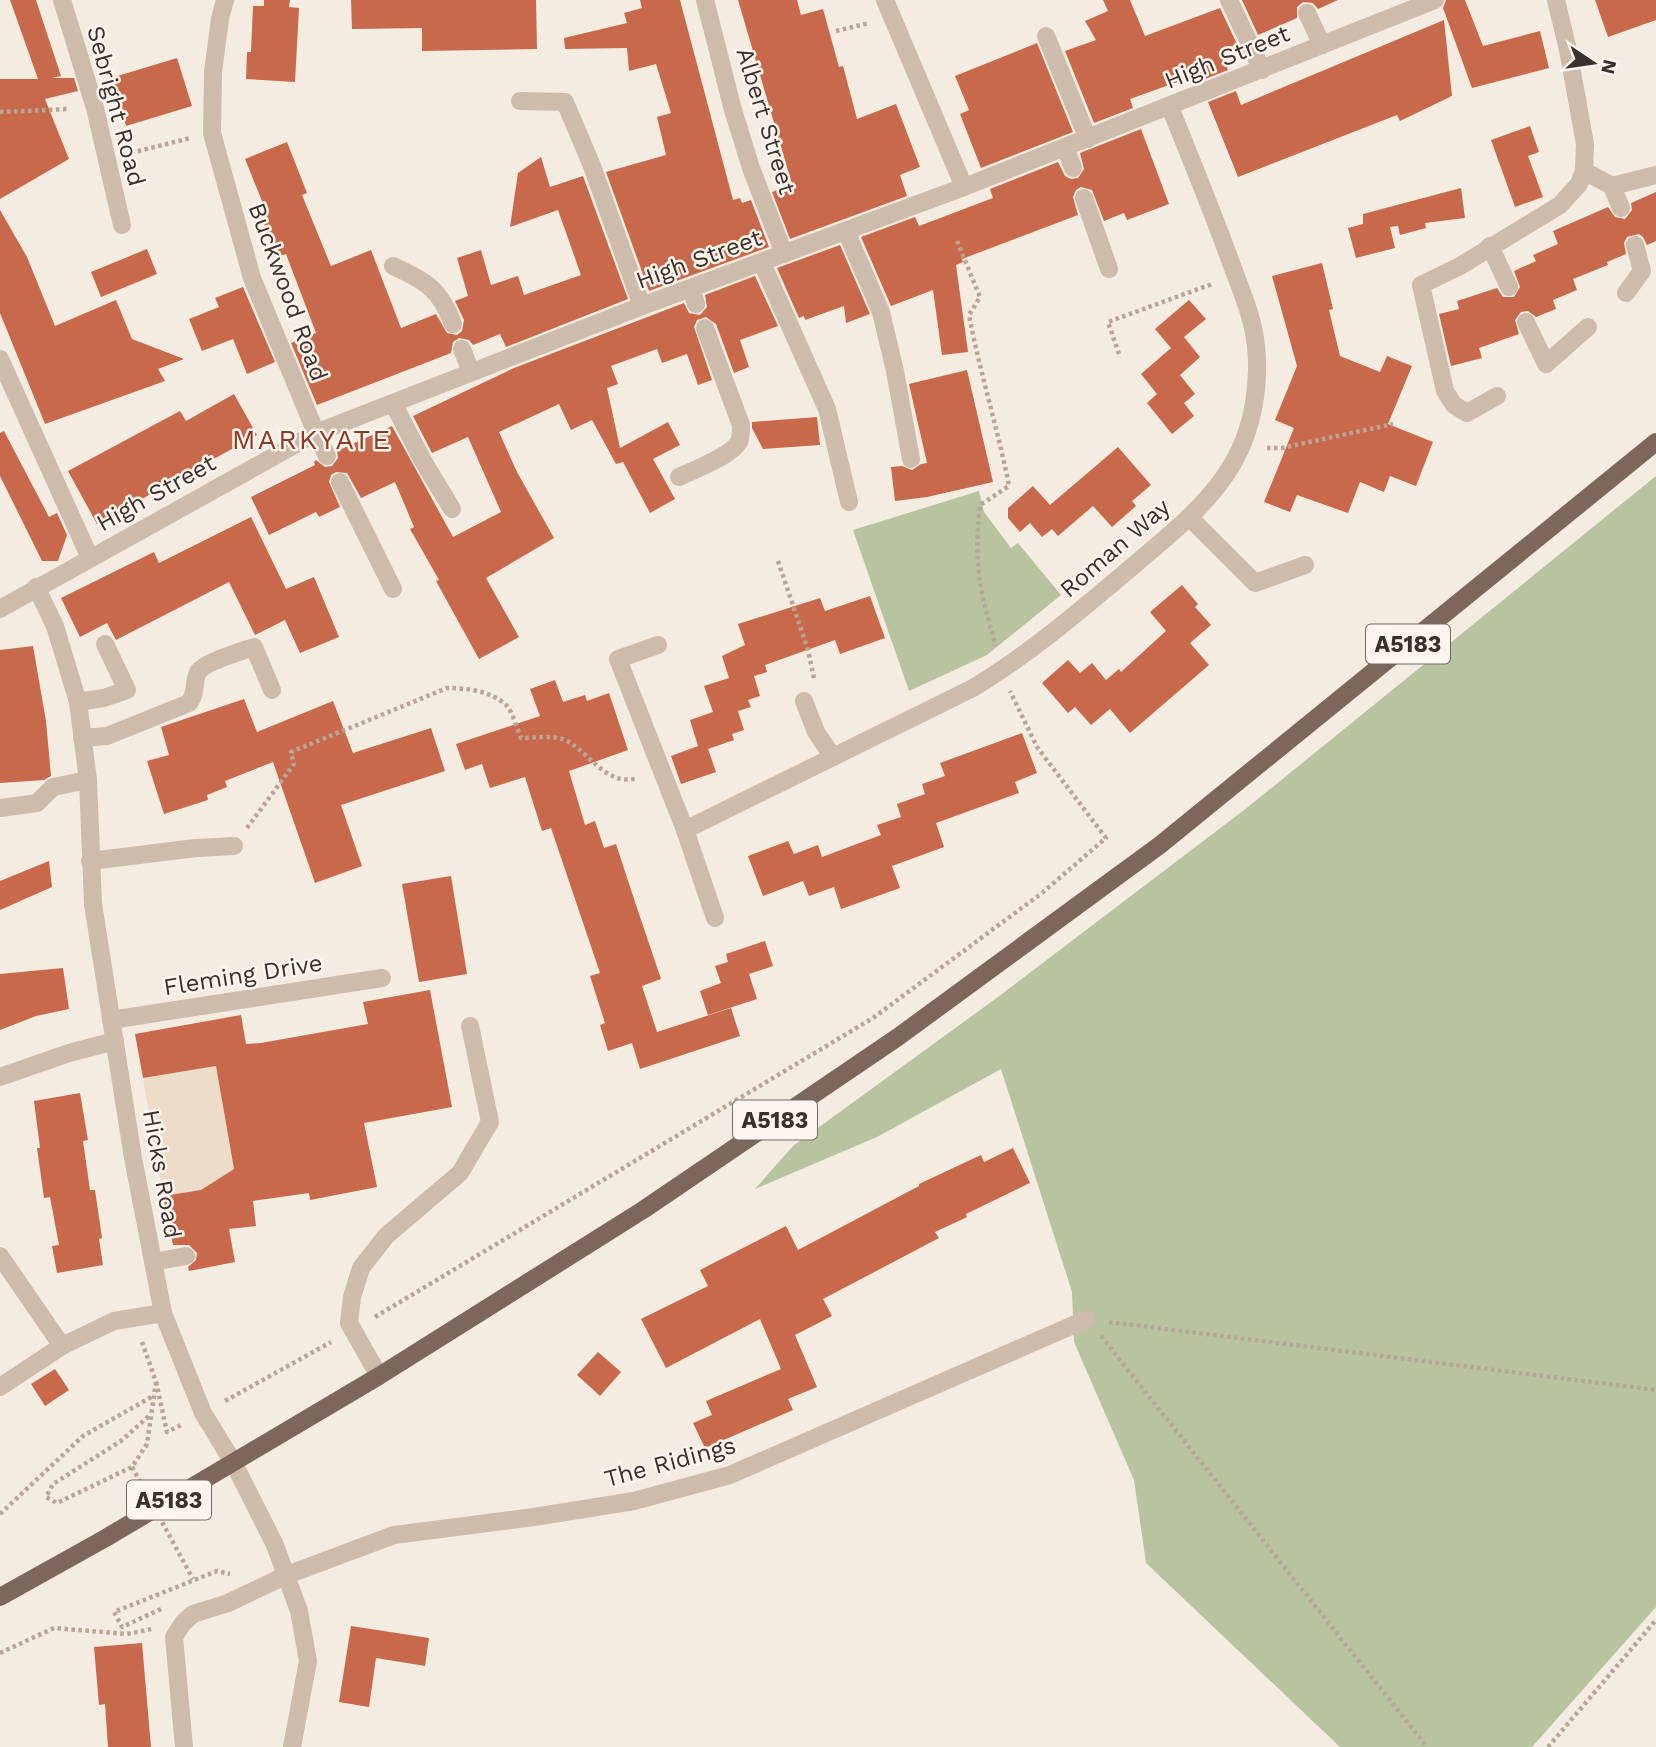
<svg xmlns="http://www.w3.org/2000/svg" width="1656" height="1747" viewBox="0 0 1656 1747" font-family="'Work Sans',sans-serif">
<rect width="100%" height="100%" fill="#f4ebe1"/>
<g fill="#b8c4a0">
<polygon points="1656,476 1656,1607 1532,1747 1340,1747 1146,1563 1134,1480 1074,1342 1072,1292 1001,1069 877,1137 755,1189 793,1146 998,997 1248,807"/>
<polygon points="979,491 984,512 1011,548 1018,543 1061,595 987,655 909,691 853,530"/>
</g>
<polygon fill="#ecdcc8" points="216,1066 234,1169 201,1190 163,1196 143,1078"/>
<g fill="#c8694b">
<polygon points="10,0 36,0 61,76 52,78 74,78 78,91 45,99 69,159 0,199 0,79 38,79"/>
<polygon points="264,0 290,0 289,7 299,8 295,82 246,79 247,52 251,52 253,6 264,6"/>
<polygon points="351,0 536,0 537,49 422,51 422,28 352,29"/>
<polygon points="640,0 680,0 733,200 740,198 742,203 751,200 769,247 649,291 606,172 666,155 657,117 671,113 656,64 629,71 627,48 565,49 564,38 627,23 624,13 642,8"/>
<polygon points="738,0 797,0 801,15 823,9 839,67 843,66 857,119 896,104 920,167 900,175 907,196 790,239 772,192 792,184"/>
<polygon points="1103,0 1130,0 1145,36 1220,8 1237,44 1221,51 1228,70 1200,81 1197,75 1130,99 1133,108 1094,123 1065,51 1096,40 1085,21 1108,11"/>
<polygon points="1242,0 1338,0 1318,9 1313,3 1303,2 1297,7 1297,18 1258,35"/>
<polygon points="1446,0 1465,0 1483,46 1540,31 1549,68 1472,88 1443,8"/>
<polygon points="1595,0 1656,0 1656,20 1608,37"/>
<polygon points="1444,20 1452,96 1400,121 1397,115 1238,177 1208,102 1236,91 1241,105"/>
<polygon points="1037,43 1073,132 981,168 960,114 969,110 955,76"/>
<polygon points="177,58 192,106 126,126 111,78"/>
<polygon points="1530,126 1539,152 1528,156 1543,197 1515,207 1491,140"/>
<polygon points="1141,129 1169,204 1127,220 1124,213 1104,221 1092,190 1081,187 1076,190 1073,197 1078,215 962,259 963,262 956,265 968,352 942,355 933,290 891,306 861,237 915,217 919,226 993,198 990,189 1058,162 1065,176 1071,179 1078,178 1084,169 1080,153"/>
<polygon points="287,142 307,193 302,195 331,266 371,250 401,328 436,314 447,333 457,335 462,331 464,320 455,301 468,296 457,258 481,250 491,285 518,276 524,295 581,275 558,210 510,227 518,173 541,157 550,187 583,176 628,299 506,347 500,334 473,345 469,340 459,338 453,342 451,353 317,405 291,343 316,333 286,254 277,257 260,213 266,211 245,159"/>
<polygon points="1461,188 1465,218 1425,223 1426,228 1400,235 1398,226 1390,227 1395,248 1356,258 1348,228 1363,224 1363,214"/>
<polygon points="1656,192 1656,241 1647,245 1643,237 1639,234 1627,237 1624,243 1626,254 1607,262 1608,265 1573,279 1577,290 1553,300 1556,309 1536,317 1528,311 1521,312 1515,320 1519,334 1479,348 1482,358 1451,366 1439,314 1459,309 1457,301 1497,288 1503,297 1514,297 1520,287 1514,271 1536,261 1533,255 1558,244 1553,231 1608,207 1615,217 1625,219 1632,210 1631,203"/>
<polygon points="0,210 27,257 55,326 116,300 132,339 184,359 158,369 165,381 45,424 0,313"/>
<polygon points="840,245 870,314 846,323 844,306 805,320 804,316 799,318 777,268"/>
<polygon points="147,249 157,274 101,297 91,272"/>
<polygon points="1322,263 1333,309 1329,310 1340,356 1380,372 1387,356 1412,366 1388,424 1433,442 1416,486 1390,476 1384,492 1360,482 1348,513 1297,495 1290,512 1264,502 1294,428 1275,420 1297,366 1272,276"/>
<polygon points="755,276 778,326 740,340 749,367 734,373 716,324 706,317 697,320 694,327 712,380 698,385 687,354 662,363 657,349 611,366 618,384 607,388 620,448 668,422 680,445 653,459 675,499 650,513 623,462 616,464 592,420 571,430 559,404 499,432 517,472 554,538 486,578 519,637 479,659 436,581 439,580 410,529 414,527 395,482 361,498 347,473 336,472 331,475 329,482 340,507 319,517 316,512 269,535 251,497 315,465 314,462 316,460 325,467 332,466 338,458 337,451 392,426 453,537 501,512 468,437 432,453 413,416 514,368 684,303 689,313 700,315 707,307 705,295"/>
<polygon points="243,287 275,362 247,374 233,339 202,351 189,319 219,307 215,298"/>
<polygon points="1189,300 1206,319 1184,337 1200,357 1180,375 1195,394 1184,403 1194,416 1172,434 1147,403 1157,394 1141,374 1171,348 1155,329"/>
<polygon points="967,370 993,482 927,497 895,501 891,467 902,466 912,470 921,464 927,463 909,384"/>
<polygon points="234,394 257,435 97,524 68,471 180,411 186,421"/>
<polygon points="817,417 820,445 763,449 752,428 752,422"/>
<polygon points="4,431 49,517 57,513 67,535 58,561 42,561 0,476 0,433"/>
<polygon points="1118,447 1151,485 1132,501 1136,506 1112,527 1093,506 1058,536 1052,529 1042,537 1030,523 1020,532 1008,518 1008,508 1033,486 1050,505"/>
<polygon points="251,517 286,589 314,577 339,637 300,653 285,620 255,635 229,582 116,640 107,623 80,637 61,598 154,552 159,563"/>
<polygon points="1182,585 1198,604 1195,607 1211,625 1190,643 1209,665 1130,733 1110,709 1091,725 1075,707 1068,713 1042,683 1068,660 1080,673 1092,663 1106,680 1119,669 1121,672 1166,631 1150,612"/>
<polygon points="870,596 885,638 840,654 835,640 765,665 767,672 754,676 760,696 748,700 751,707 738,711 744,730 732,734 734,740 708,749 716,772 681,784 671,756 698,746 690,720 713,712 704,686 729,678 722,656 745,645 738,624 820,598 825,611"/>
<polygon points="33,646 46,721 51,776 44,780 0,783 0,650"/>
<polygon points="555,680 563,702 585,695 587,701 609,693 628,750 569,771 585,825 595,821 604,848 616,844 635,902 661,979 642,986 657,1032 731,1008 740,1036 640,1069 632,1043 608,1051 600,1025 605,1023 590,976 600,973 551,828 542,831 525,777 490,788 482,764 465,770 456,744 540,716 530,689"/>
<polygon points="244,699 257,732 333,701 353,753 431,728 445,771 341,805 362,866 315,883 273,762 225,781 227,787 207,795 208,800 164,814 147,761 169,755 161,727"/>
<polygon points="1022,733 1037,773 1015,782 1019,793 936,823 944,847 892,866 900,888 841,909 834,887 809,896 803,881 763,896 748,856 788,841 794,854 818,845 822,857 881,835 877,825 901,817 897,804 925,794 922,784 945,776 940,763"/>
<polygon points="49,861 52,887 0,910 0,881"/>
<polygon points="451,876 467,974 419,982 402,884"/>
<polygon points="765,941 773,966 749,974 757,999 708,1015 700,991 721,983 715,966 728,962 726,954"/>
<polygon points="63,968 69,1009 36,1016 0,1030 0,974"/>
<polygon points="430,990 452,1107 364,1123 377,1187 310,1200 309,1193 253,1201 256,1226 229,1229 235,1262 189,1271 188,1267 196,1260 197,1253 189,1245 173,1245 163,1196 201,1190 234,1169 216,1066 143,1078 135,1034 241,1015 246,1044 261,1043 368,1024 363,1002"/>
<polygon points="80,1093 88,1140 83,1141 90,1190 95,1190 102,1238 99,1239 103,1265 57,1273 52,1246 59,1245 50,1197 44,1198 37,1148 40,1148 34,1101"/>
<polygon points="1013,1148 1030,1183 966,1214 967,1217 935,1232 939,1238 823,1299 832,1316 795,1335 817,1387 788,1399 793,1410 705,1448 693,1423 712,1415 706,1401 781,1369 760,1319 666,1368 641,1319 708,1286 700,1270 786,1226 798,1250 919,1186 919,1184 981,1155 984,1162"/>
<polygon points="598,1352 621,1372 600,1396 577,1375"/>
<polygon points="55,1369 69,1390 45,1406 31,1384"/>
<polygon points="351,1626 429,1638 425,1666 376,1658 369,1707 339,1702"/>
<polygon points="142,1643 151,1747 108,1747 105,1704 99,1705 94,1647"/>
</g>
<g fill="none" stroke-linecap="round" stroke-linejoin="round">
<g stroke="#b9a596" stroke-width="4.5" stroke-dasharray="3.5 3.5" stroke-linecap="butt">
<polyline points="836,31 869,23"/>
<polyline points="0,112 69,109"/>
<polyline points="131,153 190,138"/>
<path d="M957,241L980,297L969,315C980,373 998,429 1009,486L980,505C973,562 980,592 996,646"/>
<polyline points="1119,354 1108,322 1212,284"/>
<polyline points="1267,448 1282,448 1393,424"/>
<polyline points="778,561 808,650 814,678"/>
<path d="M247,828L294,764L291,752L447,688C467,688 492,691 507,706C513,713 517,729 521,738C536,738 556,734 569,742C592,756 608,787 638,778"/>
<polyline points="375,1317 873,1018 1042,893 1106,838 1037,747 1010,691"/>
<polyline points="1109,1322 1656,1390"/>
<polyline points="1101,1336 1427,1747"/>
<polyline points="142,1342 156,1382 147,1444 132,1467 57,1503 46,1497 53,1484 121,1441 150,1415"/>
<polyline points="156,1382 167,1432 181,1425"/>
<polyline points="225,1401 331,1342"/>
<polyline points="0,1514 83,1436 153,1396"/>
<polyline points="161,1609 122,1627 114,1612 217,1571 230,1574"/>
<polyline points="0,1653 54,1628 127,1634 152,1629"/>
<polyline points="1548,1747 1656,1620"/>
</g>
<g stroke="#cdbbac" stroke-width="18">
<polyline points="1229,0 1262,70"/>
<polyline points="1307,13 1322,45"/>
<polyline points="1046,36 1088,139"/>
<polyline points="520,101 565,102 592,166 642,306"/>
<polyline points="1065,147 1073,168"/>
<polyline points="1584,171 1612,186 1656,175"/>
<polyline points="1612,186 1621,208"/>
<polyline points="1084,198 1109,269"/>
<polyline points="846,231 881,312 895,371 911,459"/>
<polyline points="1490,246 1509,287"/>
<polyline points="762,263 827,409 849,502"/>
<path d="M393,266C426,281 440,289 453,324"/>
<polyline points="1421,285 1445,391 1454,405 1467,413 1497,396"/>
<polyline points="691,288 696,304"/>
<polyline points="1626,293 1642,271 1635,245"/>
<polyline points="1526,322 1546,364 1588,327"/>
<polyline points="462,349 471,372"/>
<polyline points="393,403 423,461 452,509"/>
<polyline points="316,433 327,456"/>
<path d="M679,477C694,470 731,456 739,442C741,437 741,430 741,425L705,328"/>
<polyline points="340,482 393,589"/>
<polyline points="1189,517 1255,583 1305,565"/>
<polyline points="804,701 816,732 833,757"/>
<polyline points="78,702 104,698 127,690 105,644"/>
<path d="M82,738L107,736L189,703C197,693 193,682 198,672C204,662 242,651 254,647L272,690"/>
<polyline points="0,808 37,803 53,787 88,780"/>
<polyline points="90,861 196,848 234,846"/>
<polyline points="0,1256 62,1346"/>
<polyline points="153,1262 186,1256"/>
<polyline points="379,1376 349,1323 352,1297 361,1268 386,1236 460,1173 490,1122 470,1026"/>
</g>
<g stroke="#cdbbac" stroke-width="18">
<polyline points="62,0 95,108 122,225"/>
<polyline points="225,0 220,19 213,72 212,133 252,278 316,433"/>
<polyline points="705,0 733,110 751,168 784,254"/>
<polyline points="885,0 964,187"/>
<polyline points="1421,285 1460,266 1560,205 1579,184 1584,171 1585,144 1568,50 1556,0"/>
<polyline points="36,587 55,626 78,702 88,780 93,904 133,1158 163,1313 203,1413 233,1462 275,1545 299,1611 308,1661 292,1747"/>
<path d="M658,645L618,659L685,830L973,688C1031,653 1082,609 1133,566C1169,535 1209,505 1233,463C1253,429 1260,385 1256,346C1253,316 1240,288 1230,260C1211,208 1190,157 1170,107"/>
<polyline points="685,830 715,918"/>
<polyline points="111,1020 382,978"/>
<polyline points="0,1077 69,1053 115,1041"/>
<polyline points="0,1387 62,1346 114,1321 163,1313"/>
<polyline points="184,1747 174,1637 183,1623 193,1614 228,1603 287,1575 394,1535 534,1517 634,1501 730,1475 1087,1319"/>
</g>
<g stroke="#cdbbac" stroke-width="18">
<polyline points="0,359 90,558"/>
<polyline points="0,609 316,433 642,306 964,187 1435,0"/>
</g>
<polyline stroke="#7d675c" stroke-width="18" points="0,1597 104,1539 379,1376 643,1210 898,1037 1160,845 1656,442"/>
<polyline stroke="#b9a596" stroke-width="4.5" stroke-dasharray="3.5 3.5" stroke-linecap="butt" points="132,1467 193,1579"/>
</g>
<g text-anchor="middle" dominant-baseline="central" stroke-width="5" stroke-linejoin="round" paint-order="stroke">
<g fill="#fbf5ee" stroke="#756b66" stroke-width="2">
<rect x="1366" y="624.5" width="84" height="39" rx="5"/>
<rect x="733" y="1100.5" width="84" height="39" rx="5"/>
<rect x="127" y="1480.5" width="84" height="39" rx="5"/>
</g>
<g font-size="23" font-weight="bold" fill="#3b302b">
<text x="1408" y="644">A5183</text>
<text x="775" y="1120">A5183</text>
<text x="169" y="1500">A5183</text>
</g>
<g font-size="24" fill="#3b302b" stroke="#fbf5ee">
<text transform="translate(1227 57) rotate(-22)">High Street</text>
<text transform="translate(116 106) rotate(75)">Sebright Road</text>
<text transform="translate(766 121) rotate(73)">Albert Street</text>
<text transform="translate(699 259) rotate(-20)">High Street</text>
<text transform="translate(288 292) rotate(70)">Buckwood Road</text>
<text transform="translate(156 493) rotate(-29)">High Street</text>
<text transform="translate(1115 548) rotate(-41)">Roman Way</text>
<text transform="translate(243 975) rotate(-9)">Fleming Drive</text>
<text transform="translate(162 1174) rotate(80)">Hicks Road</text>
<text transform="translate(670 1462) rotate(-15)">The Ridings</text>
</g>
<g font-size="28" letter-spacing="2" fill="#8c3b22" stroke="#fbf5ee">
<text x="312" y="439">MARKYATE</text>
</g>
</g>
<g transform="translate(1593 63) rotate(103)" stroke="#fbf5ee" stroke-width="5" paint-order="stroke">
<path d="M0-5L12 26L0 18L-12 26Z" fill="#3b302b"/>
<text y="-10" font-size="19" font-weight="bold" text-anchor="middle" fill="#3b302b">N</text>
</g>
</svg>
